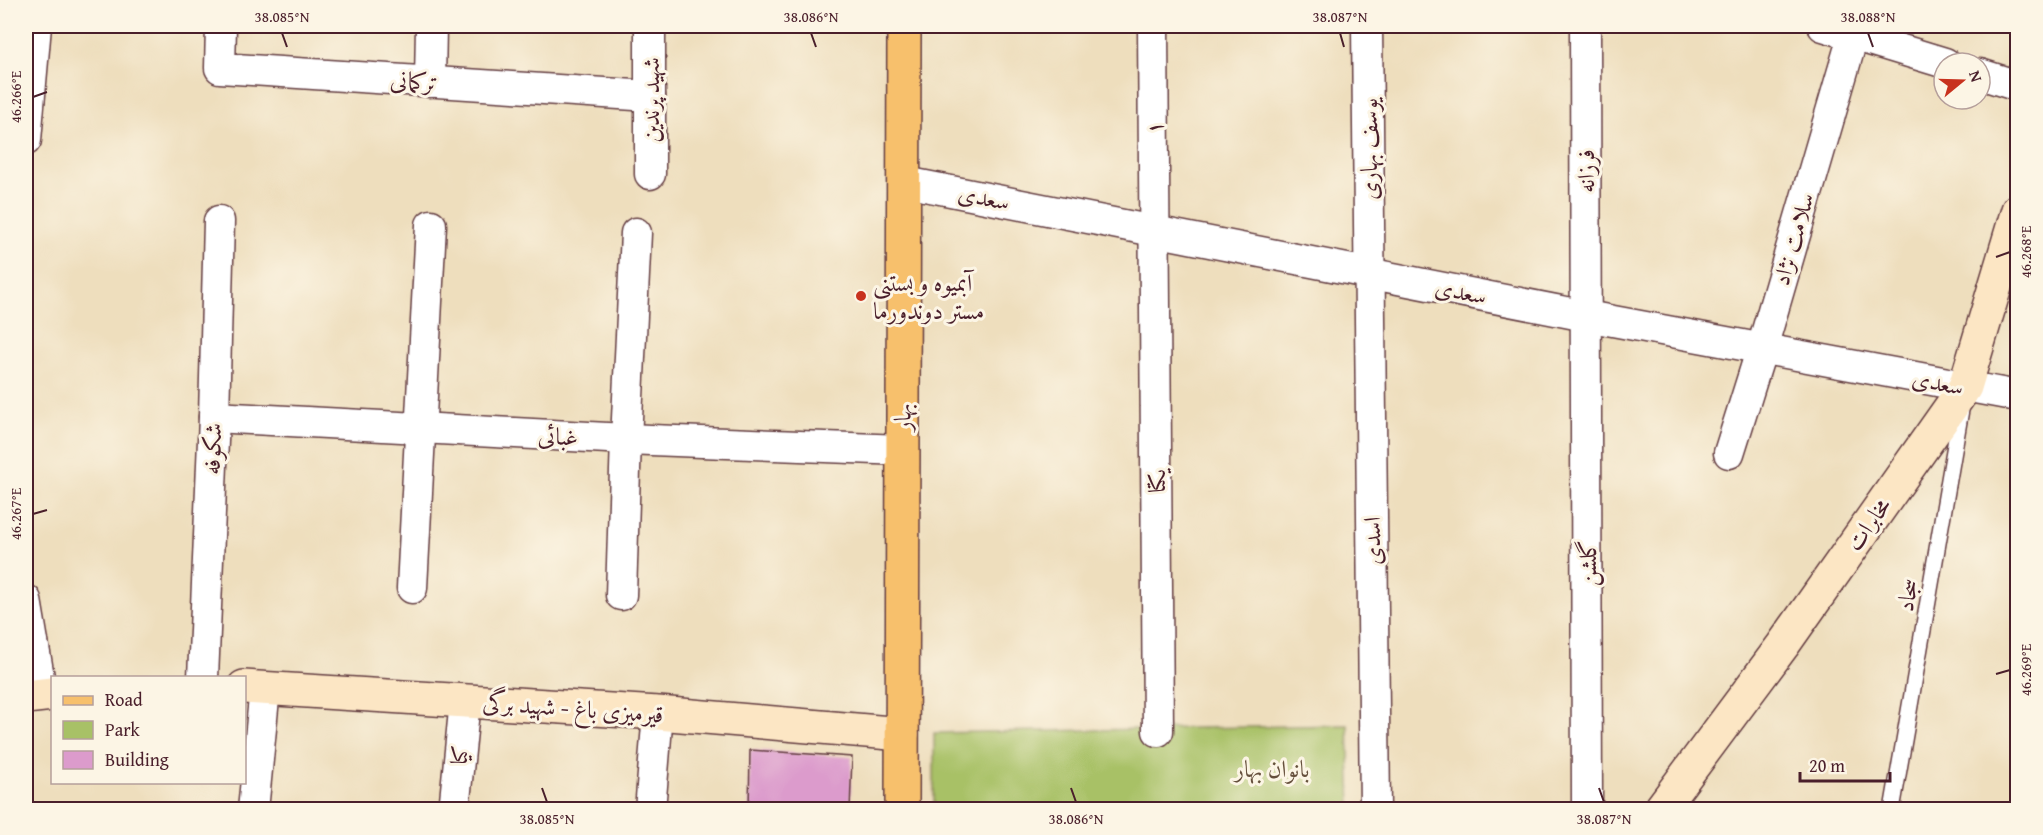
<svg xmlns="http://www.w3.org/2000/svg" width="2043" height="835" viewBox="0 0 2043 835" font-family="'Gentium Book Plus',Amiri,serif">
<rect width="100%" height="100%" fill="#fcf5e5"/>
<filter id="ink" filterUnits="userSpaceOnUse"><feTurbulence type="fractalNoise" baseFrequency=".0167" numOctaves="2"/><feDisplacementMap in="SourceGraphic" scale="12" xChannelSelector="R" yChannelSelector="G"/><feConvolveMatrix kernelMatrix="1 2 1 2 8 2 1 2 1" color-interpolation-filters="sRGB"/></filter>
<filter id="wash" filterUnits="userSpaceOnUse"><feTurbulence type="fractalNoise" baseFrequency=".008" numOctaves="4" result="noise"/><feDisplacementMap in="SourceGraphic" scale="24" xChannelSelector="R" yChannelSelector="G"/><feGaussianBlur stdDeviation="1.35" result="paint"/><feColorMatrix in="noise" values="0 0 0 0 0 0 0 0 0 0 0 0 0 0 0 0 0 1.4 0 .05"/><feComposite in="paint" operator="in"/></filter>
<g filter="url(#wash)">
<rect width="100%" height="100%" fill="#eedebd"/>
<polygon fill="#a8c166" stroke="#797048" stroke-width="1.5" points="1348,725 1351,809 934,809 934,733"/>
<g id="blocks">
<polygon fill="#dc9bcc" points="750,750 852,757 850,810 749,810"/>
</g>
</g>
<g filter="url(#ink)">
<use href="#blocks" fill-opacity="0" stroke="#633c41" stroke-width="1.5"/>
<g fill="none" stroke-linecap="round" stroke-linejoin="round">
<defs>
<polyline id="lane" points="1892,810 1962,404"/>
<g id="street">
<polyline points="221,26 220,68 650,96"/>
<polyline points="1153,26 1158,731"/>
<polyline points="1367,26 1375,810"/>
<polyline points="1585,26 1587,810"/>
<polyline points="1823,26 1945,63"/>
<polyline points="1980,74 2018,86"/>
<polyline points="430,82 431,26"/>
<polyline points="26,140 36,26"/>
<polyline points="650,174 650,26"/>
<polyline points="905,182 1586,316 2018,396"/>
<polyline points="214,417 626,439 902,450"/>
<polyline points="1729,453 1762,348 1856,26"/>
<polyline points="412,588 431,225"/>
<polyline points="621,595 626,439 636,233"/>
<polyline points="26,600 42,695"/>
<polyline points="203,678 214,417 219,221"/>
<polyline points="253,810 265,688"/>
<polyline points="454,810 465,701"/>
<polyline points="650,810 658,713"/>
</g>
<g id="secondary">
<polyline points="244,687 658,713 902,734"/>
<polyline points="26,697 52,694"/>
<polyline points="1660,810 1783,645 1965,387 2018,210"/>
</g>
<polyline id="primary" points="902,810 904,26"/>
</defs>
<use href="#lane" stroke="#633c41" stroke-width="18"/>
<use href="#street" stroke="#633c41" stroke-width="33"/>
<use href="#secondary" stroke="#633c41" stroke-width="36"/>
<use href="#primary" stroke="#633c41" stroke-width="36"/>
<use href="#lane" stroke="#fff" stroke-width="15"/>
<use href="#street" stroke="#fff" stroke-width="30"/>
<use href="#secondary" stroke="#fce6c4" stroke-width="33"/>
<use href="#primary" stroke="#f7c06c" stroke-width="33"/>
</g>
</g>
<path fill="none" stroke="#4a1f2b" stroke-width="2" d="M282,33L287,47M811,33L816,47M1340,33L1344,47M1868,33L1873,47M33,97L47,92M1996,257L2010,252M33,514L47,510M1996,674L2010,670M542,788L547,802M1071,788L1076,802M1599,788L1604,802"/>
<circle fill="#c8321e" stroke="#fcf5e5" stroke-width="2" cx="861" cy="296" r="6"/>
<g text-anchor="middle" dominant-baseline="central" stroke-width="6" stroke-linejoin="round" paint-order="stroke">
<g font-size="24" fill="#4a1f2b" stroke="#fcf5e5">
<text transform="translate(414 81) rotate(4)">ترکمانی</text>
<text transform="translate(650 100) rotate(-90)">شهید پرندین</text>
<text transform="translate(1154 128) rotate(-91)">۱</text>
<text transform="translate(1368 149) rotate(-90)">یوسف بهاری</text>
<text transform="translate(1585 171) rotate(-90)">فرزانه</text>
<text transform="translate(984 197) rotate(11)">سعدی</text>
<text transform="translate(1793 239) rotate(-74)">سلامت نژاد</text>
<text transform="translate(1461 291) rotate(11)">سعدی</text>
<text transform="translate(1938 382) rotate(11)">سعدی</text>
<text transform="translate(902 417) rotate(-89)">بهار</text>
<text transform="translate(558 436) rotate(3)">غبائی</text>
<text transform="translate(212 449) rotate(-88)">شکوفه</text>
<text transform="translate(1156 481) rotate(-90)">یکتا</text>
<text transform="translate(1868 524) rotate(-55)">مخابرات</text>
<text transform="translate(1372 541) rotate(-91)">اسدی</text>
<text transform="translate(1587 563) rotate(-90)">گلشن</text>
<text transform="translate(1907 595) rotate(-80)">سجاد</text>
<text transform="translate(573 708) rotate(4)">قیرمیزی باغ - شهید برگی</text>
<text transform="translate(459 755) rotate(-84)">کیا</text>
</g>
<g font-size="24" fill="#4a1f2b" stroke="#fcf5e5" text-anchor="start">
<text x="873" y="282">آبمیوه و بستنی<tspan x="873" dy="28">مستر دوندورما</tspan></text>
</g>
<g font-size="24" fill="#66503d" stroke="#fcf5e5">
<text x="1272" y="768">بانوان بهار</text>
</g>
</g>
<rect width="2043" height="835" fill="none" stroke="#fcf5e5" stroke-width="66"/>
<rect x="51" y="676" width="195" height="108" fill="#fcf5e5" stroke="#b59f9b" stroke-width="1.5"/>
<rect x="63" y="696" width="30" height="9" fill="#f7c06c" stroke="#b59f9b" stroke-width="1.5"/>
<text x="105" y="706" font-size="18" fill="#4a1f2b">Road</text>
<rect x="63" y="721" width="30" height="18" fill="#a8c166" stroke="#b59f9b" stroke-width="1.5"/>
<text x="105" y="736" font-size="18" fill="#4a1f2b">Park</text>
<rect x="63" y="751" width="30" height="18" fill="#dc9bcc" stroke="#b59f9b" stroke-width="1.5"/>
<text x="105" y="766" font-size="18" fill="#4a1f2b">Building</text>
<g transform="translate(1962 81) rotate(71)"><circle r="28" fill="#fcf5e5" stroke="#b59f9b" stroke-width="1.5"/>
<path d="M0-4.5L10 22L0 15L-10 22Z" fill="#c8321e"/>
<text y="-9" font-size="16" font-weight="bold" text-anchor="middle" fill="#4a1f2b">N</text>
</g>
<path d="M1800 772v9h90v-9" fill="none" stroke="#4a1f2b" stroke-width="3"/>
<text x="1809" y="772" font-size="18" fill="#4a1f2b" stroke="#fcf5e5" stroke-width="4.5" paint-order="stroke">20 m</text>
<rect x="33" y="33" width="1977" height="769" fill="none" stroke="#4a1f2b" stroke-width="2"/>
<g font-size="15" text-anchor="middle" fill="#4a1f2b">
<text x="282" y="22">38.085°N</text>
<text x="811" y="22">38.086°N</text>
<text x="1340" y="22">38.087°N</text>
<text x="1868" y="22">38.088°N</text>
<text transform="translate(16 97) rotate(-90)" y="5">46.266°E</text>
<text transform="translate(2026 252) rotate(-90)" y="5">46.268°E</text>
<text transform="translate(16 514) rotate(-90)" y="5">46.267°E</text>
<text transform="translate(2026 670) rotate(-90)" y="5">46.269°E</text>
<text x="547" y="824">38.085°N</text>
<text x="1076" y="824">38.086°N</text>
<text x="1604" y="824">38.087°N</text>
</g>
</svg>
